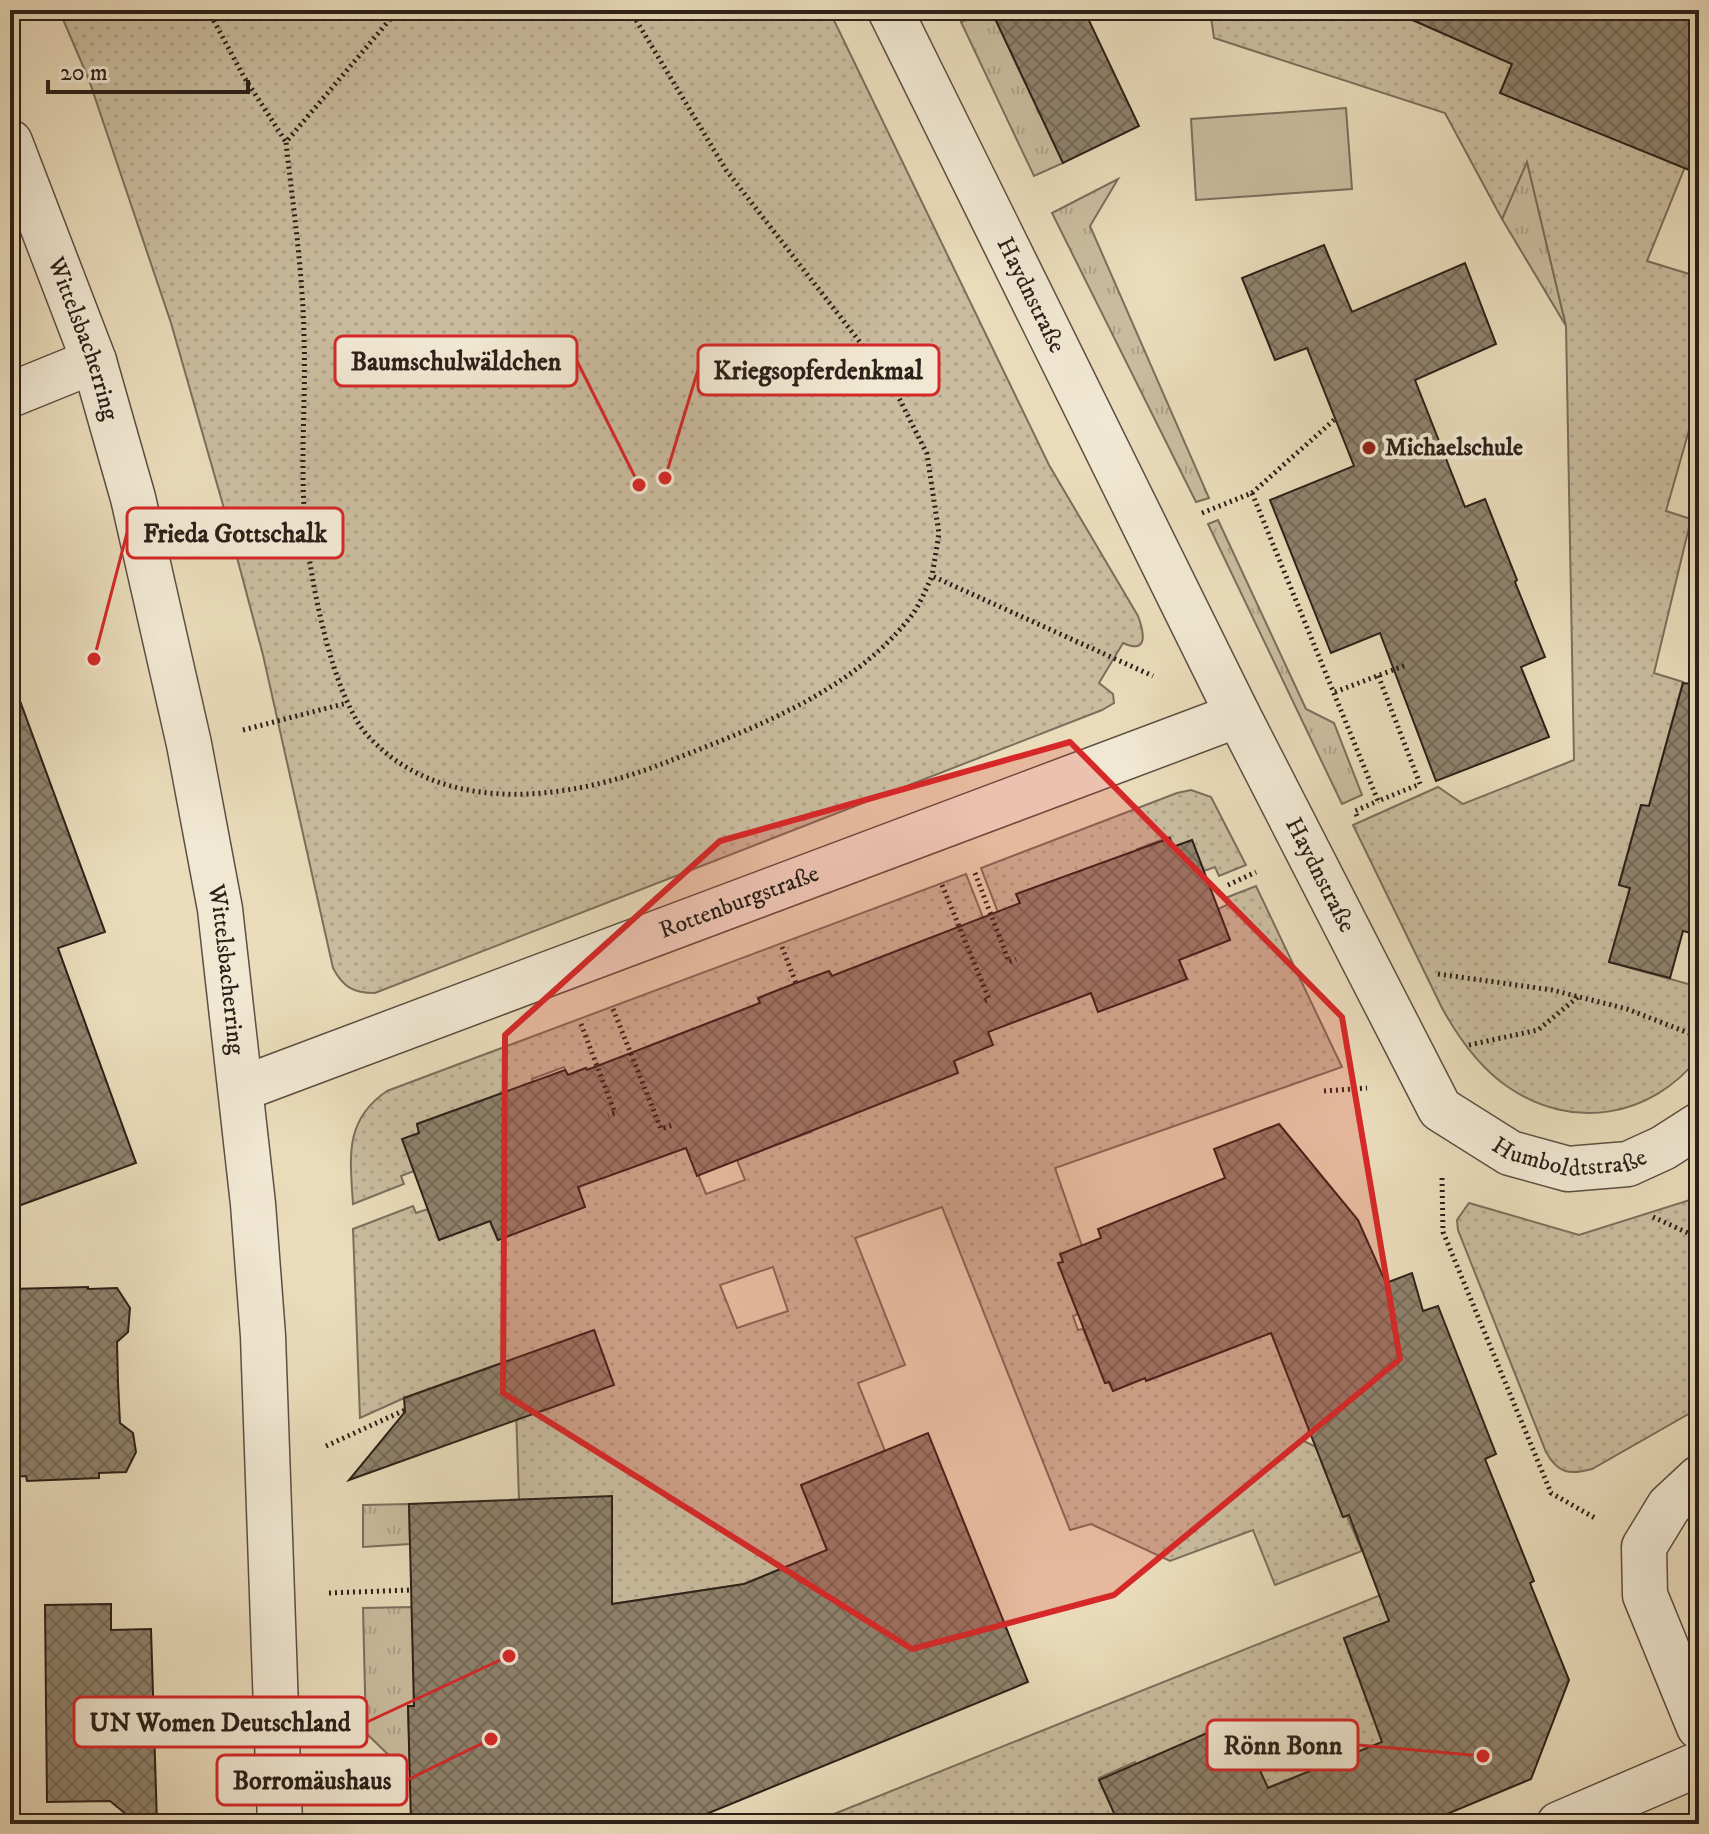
<svg xmlns="http://www.w3.org/2000/svg" width="1709" height="1834" viewBox="0 0 1709 1834" font-family="'IM FELL DW Pica',serif">
<defs>
<pattern id="grass-tufts" width="24" height="20" patternUnits="userSpaceOnUse" patternTransform="scale(2)"><rect width="24" height="20" fill="#cabc9f"/><path d="M3 7l-1-3M5 7V3M7 7l1-3M15 17l-1-3M17 17v-4M19 17l1-3" fill="none" stroke="#aea188"/></pattern>
<pattern id="park-dots" width="8" height="8" patternUnits="userSpaceOnUse" patternTransform="scale(2)"><rect width="8" height="8" fill="#cabc9f"/><path d="M2 2h.1M6 6h.1" fill="none" stroke="#aea188" stroke-width="1.8" stroke-linecap="round"/></pattern>
<pattern id="building-cross-hatch" width="8" height="8" patternUnits="userSpaceOnUse" patternTransform="scale(2)"><rect width="8" height="8" fill="#8f826d"/><path d="M0 0l8 8M0 8l8-8" fill="none" stroke="#756a59"/></pattern>
</defs>
<rect width="100%" height="100%" fill="#eadcbb"/>
<filter id="stains"><feTurbulence type="fractalNoise" baseFrequency=".0025" numOctaves="4"/><feColorMatrix values="0 0 0 0 .2 0 0 0 0 .09 0 0 0 0 .02 0 0 0 .5 -.17"/></filter>
<radialGradient id="worn" r=".72"><stop offset=".6" stop-color="#630" stop-opacity="0"/><stop offset="1" stop-color="#630" stop-opacity=".3"/></radialGradient>
<g fill="url(#grass-tufts)" stroke="#7b6e5c" stroke-width="2">
<polygon points="986,10 991,10 1063,163 1034,176 961,22"/>
<polygon points="1527,161 1566,326 1502,219"/>
<polygon points="1118,179 1090,226 1209,498 1196,502 1052,213"/>
<polygon points="1218,520 1306,709 1334,723 1362,795 1342,804 1208,524"/>
<polygon points="409,1504 410,1544 363,1547 363,1505"/>
<polygon points="413,1607 414,1706 408,1707 410,1769 403,1769 366,1733 363,1608"/>
</g>
<g fill="url(#park-dots)" stroke="#7b6e5c" stroke-width="2" fill-rule="evenodd">
<path d="M59,10H829L1049,465L1138,616C1144,632 1149,655 1123,643L1099,683L1113,694L1114,703L1102,710L375,993C353,993 343,987 333,968L263,655L223,505L171,323L89,80Z"/>
<path d="M1210,10H1357L1369,15L1372,10H1388L1431,28L1487,17L1474,47L1512,64L1501,93L1548,113L1559,88L1693,147L1647,261L1699,277V395L1666,511L1691,519L1654,673L1683,682L1649,806L1641,805L1619,884L1630,888L1609,962L1699,987V1057C1651,1118 1572,1131 1508,1087C1480,1068 1458,1037 1442,1008L1353,825L1438,787L1463,804L1574,760L1566,326L1527,162L1502,219L1445,113L1214,38Z"/>
<polygon points="1191,790 1211,797 1246,865 1219,876 1215,867 1204,871 1192,840 1173,847 1169,837 1137,849 1140,860 1017,895 1020,904 1012,949 981,868 1177,793"/>
<path d="M966,874L1006,976L1031,972L1046,1010L1091,993L1186,978L1179,960L1230,940L1218,909L1229,904L1228,897L1256,886L1342,1067L1055,1168L1082,1246L1061,1254L1063,1262L1058,1263L1078,1314L1073,1316L1078,1330L1083,1329L1105,1383L1109,1382L1113,1391L1145,1378L1147,1381L1229,1349L1273,1328L1311,1425L1304,1441L1320,1449L1321,1461L1343,1517L1347,1516L1362,1551L1275,1585L1253,1530L1170,1561L1091,1524L1070,1530L942,1207L855,1238L905,1365L858,1383L885,1451L801,1485L827,1550L744,1584L612,1604V1497L519,1500L516,1409L543,1411L613,1385L594,1330L404,1398L360,1418L353,1229L413,1206L416,1213L428,1209L439,1240L490,1221L498,1240L585,1207L578,1187L585,1068L568,1075L564,1067L532,1079L534,1088L450,1112L417,1124L419,1133L403,1139L414,1171L401,1176L404,1184L353,1204C350,1157 344,1120 387,1091ZM949,931L954,1061L958,1073L885,1101L806,1119L811,1132L737,1160L745,1180L706,1194L646,1047L760,1003L758,998L829,971L832,976ZM773,1267L788,1311L737,1328L720,1285Z"/>
<path d="M1699,1197V1408L1592,1469C1570,1475 1558,1474 1546,1452L1458,1230L1457,1220L1469,1203L1579,1235Z"/>
<polygon points="1428,1576 1438,1602 1344,1639 1372,1712 1475,1706 1267,1788 1237,1720 1200,1736 1146,1784 1135,1762 1099,1778 1118,1822 1112,1824 809,1824"/>
</g>
<polygon fill="#cabc9f" stroke="#7b6e5c" stroke-width="2" points="1346,108 1352,189 1196,200 1191,119"/>
<g fill="url(#building-cross-hatch)" stroke="#2c2019" stroke-width="2">
<polygon points="991,10 1084,10 1139,126 1063,163"/>
<polygon points="1390,10 1699,10 1699,174 1500,93 1512,64"/>
<polygon points="1324,245 1352,312 1465,263 1496,344 1415,380 1465,507 1485,499 1517,580 1515,582 1545,657 1521,667 1549,737 1436,781 1380,633 1331,653 1270,500 1354,466 1307,348 1275,360 1242,278"/>
<polygon points="1683,683 1699,685 1699,935 1683,931 1670,978 1609,962 1630,888 1619,885 1641,805 1649,806"/>
<polygon points="16,690 105,932 58,948 136,1163 10,1209 10,691"/>
<polygon points="1170,838 1173,847 1192,840 1230,940 1179,960 1187,979 1098,1012 1091,993 988,1032 993,1045 954,1061 958,1073 697,1176 686,1148 578,1187 585,1207 498,1240 490,1221 439,1240 402,1139 419,1133 417,1124 565,1070 568,1075 586,1068 587,1070 760,1003 758,998 796,983 829,971 832,976 1020,903 1016,894"/>
<polygon points="1279,1124 1358,1220 1386,1283 1412,1273 1423,1311 1438,1306 1496,1454 1485,1459 1534,1581 1530,1583 1569,1680 1531,1779 1423,1824 1119,1824 1099,1780 1237,1720 1268,1788 1382,1742 1344,1638 1389,1621 1349,1515 1343,1517 1271,1333 1146,1381 1145,1378 1113,1391 1109,1382 1105,1383 1058,1263 1063,1262 1060,1254 1101,1238 1098,1229 1225,1178 1214,1149"/>
<polygon points="88,1287 88,1289 117,1288 130,1308 128,1332 117,1342 118,1383 120,1423 133,1433 136,1452 126,1472 99,1473 99,1478 27,1481 26,1476 10,1477 10,1289"/>
<polygon points="594,1330 614,1385 349,1480 405,1412 404,1398"/>
<polygon points="928,1433 1028,1682 682,1824 411,1824 408,1706 414,1706 409,1504 612,1496 612,1604 744,1584 827,1550 801,1485"/>
<polygon points="111,1604 111,1630 151,1629 157,1824 138,1824 110,1801 47,1802 45,1605"/>
</g>
<g fill="none" stroke-linecap="round" stroke-linejoin="round">
<defs>
<g id="minor">
<path id="s1" d="M890,10L1238,715L1440,1109L1510,1153L1568,1169L1628,1164L1663,1148L1699,1125"/>
<path id="s2" d="M10,142L94,361L133,498L189,744L220,909L253,1204L263,1336L280,1824"/>
<polyline points="10,395 94,361"/>
<path id="s3" d="M241,1089L1238,715"/>
<polyline points="1699,1478 1669,1506 1644,1547 1645,1595 1699,1727"/>
<polyline points="1559,1824 1699,1764"/>
</g>
</defs>
<use href="#minor" stroke="#5c4f42" stroke-width="47"/>
<g stroke="#2c2019" stroke-width="5" stroke-dasharray="2 4" stroke-linecap="butt">
<polyline points="208,10 244,77 286,142"/>
<path d="M398,10L286,142C293,207 303,273 304,338C306,399 300,460 305,521C309,575 332,698 369,737C443,817 567,800 659,765C749,730 851,694 912,615C920,604 926,589 932,576L1153,676"/>
<polyline points="630,10 726,170 891,382 927,454 939,534 932,576"/>
<polyline points="1252,493 1335,419"/>
<polyline points="1202,513 1252,493 1378,801 1420,784 1378,675"/>
<polyline points="1335,692 1406,665"/>
<polyline points="243,730 347,703"/>
<polyline points="1357,816 1355,811 1378,801"/>
<polyline points="975,873 1009,962 1016,959"/>
<polyline points="942,885 989,999 982,1002"/>
<polyline points="1228,885 1256,872"/>
<polyline points="782,947 796,983"/>
<polyline points="1438,974 1552,990 1627,1009 1699,1037"/>
<polyline points="613,1009 661,1129 673,1125"/>
<polyline points="581,1024 615,1113 608,1115"/>
<polyline points="1469,1045 1538,1030 1578,997"/>
<polyline points="1324,1091 1367,1088"/>
<polyline points="1442,1178 1443,1232 1551,1493 1595,1518"/>
<polyline points="1653,1217 1699,1238"/>
<polyline points="326,1446 405,1410"/>
<polyline points="329,1593 411,1590"/>
<polyline points="336,1793 403,1790"/>
</g>
<use href="#minor" stroke="#f1e8d3" stroke-width="44"/>
</g>
<path fill="#d62828" fill-opacity="0.2" stroke="#d62828" stroke-width="6" stroke-linejoin="round" d="M1070,742L1342,1017L1400,1359L1114,1595L912,1649L503,1393L505,1035L720,841Z"/>
<circle fill="#8f2418" stroke="#f1e8d3" stroke-width="3" cx="1369" cy="448" r="8"/>
<g text-anchor="middle" dominant-baseline="central" stroke-width="8" stroke-linejoin="round" paint-order="stroke">
<g font-size="24" fill="#2c2019" stroke="#f1e8d3">
<text stroke="none"><textPath href="#s1" startOffset="318">Haydnstraße</textPath></text>
<text stroke="none"><textPath href="#s2" startOffset="210">Wittelsbacherring</textPath></text>
<text stroke="none"><textPath href="#s1" startOffset="966">Haydnstraße</textPath></text>
<text stroke="none"><textPath href="#s3" startOffset="532">Rottenburgstraße</textPath></text>
<text stroke="none"><textPath href="#s2" startOffset="858">Wittelsbacherring</textPath></text>
<text stroke="none"><textPath href="#s1" startOffset="1372">Humboldtstraße</textPath></text>
</g>
<g font-size="24" font-weight="bold" fill="#2c2019" stroke="#f1e8d3" text-anchor="start">
<text x="1385" y="448">Michaelschule</text>
</g>
</g>
<path fill="none" stroke="#d62828" stroke-width="3" d="M639 485L577 361M665 478L698 370M94 659L127 533M509 1656L367 1722M1483 1756L1358 1745M491 1739L407 1780"/>
<g fill="#d62828" stroke="#f1e8d3" stroke-width="3">
<circle cx="639" cy="485" r="8"/>
<circle cx="665" cy="478" r="8"/>
<circle cx="94" cy="659" r="8"/>
<circle cx="509" cy="1656" r="8"/>
<circle cx="1483" cy="1756" r="8"/>
<circle cx="491" cy="1739" r="8"/>
</g>
<g fill="#f1e8d3" stroke="#d62828" stroke-width="3">
<rect x="335" y="336" width="242" height="50" rx="8"/>
<rect x="698" y="345" width="241" height="50" rx="8"/>
<rect x="127" y="508" width="216" height="50" rx="8"/>
<rect x="74" y="1697" width="293" height="50" rx="8"/>
<rect x="1207" y="1720" width="151" height="50" rx="8"/>
<rect x="217" y="1755" width="190" height="50" rx="8"/>
</g>
<g font-size="26" text-anchor="middle" font-weight="bold" fill="#2c2019">
<text x="456" y="370">Baumschulwäldchen</text>
<text x="818" y="379">Kriegsopferdenkmal</text>
<text x="235" y="542">Frieda Gottschalk</text>
<text x="220" y="1731">UN Women Deutschland</text>
<text x="1283" y="1754">Rönn Bonn</text>
<text x="312" y="1789">Borromäushaus</text>
</g>
<rect width="1709" height="1834" fill="none" stroke="#eadcbb" stroke-width="40"/>
<rect x="12" y="12" width="1685" height="1810" fill="none" stroke="#2c2019" stroke-width="4"/>
<rect x="20" y="20" width="1669" height="1794" fill="none" stroke="#2c2019" stroke-width="2"/>
<path d="M48 80v12h200v-12" fill="none" stroke="#2c2019" stroke-width="4"/>
<text x="60" y="80" font-size="24" fill="#2c2019" stroke="#f1e8d3" stroke-width="6" paint-order="stroke">20 m</text>
<rect width="100%" height="100%" filter="url(#stains)"/>
<rect width="100%" height="100%" fill="url(#worn)"/>
</svg>
